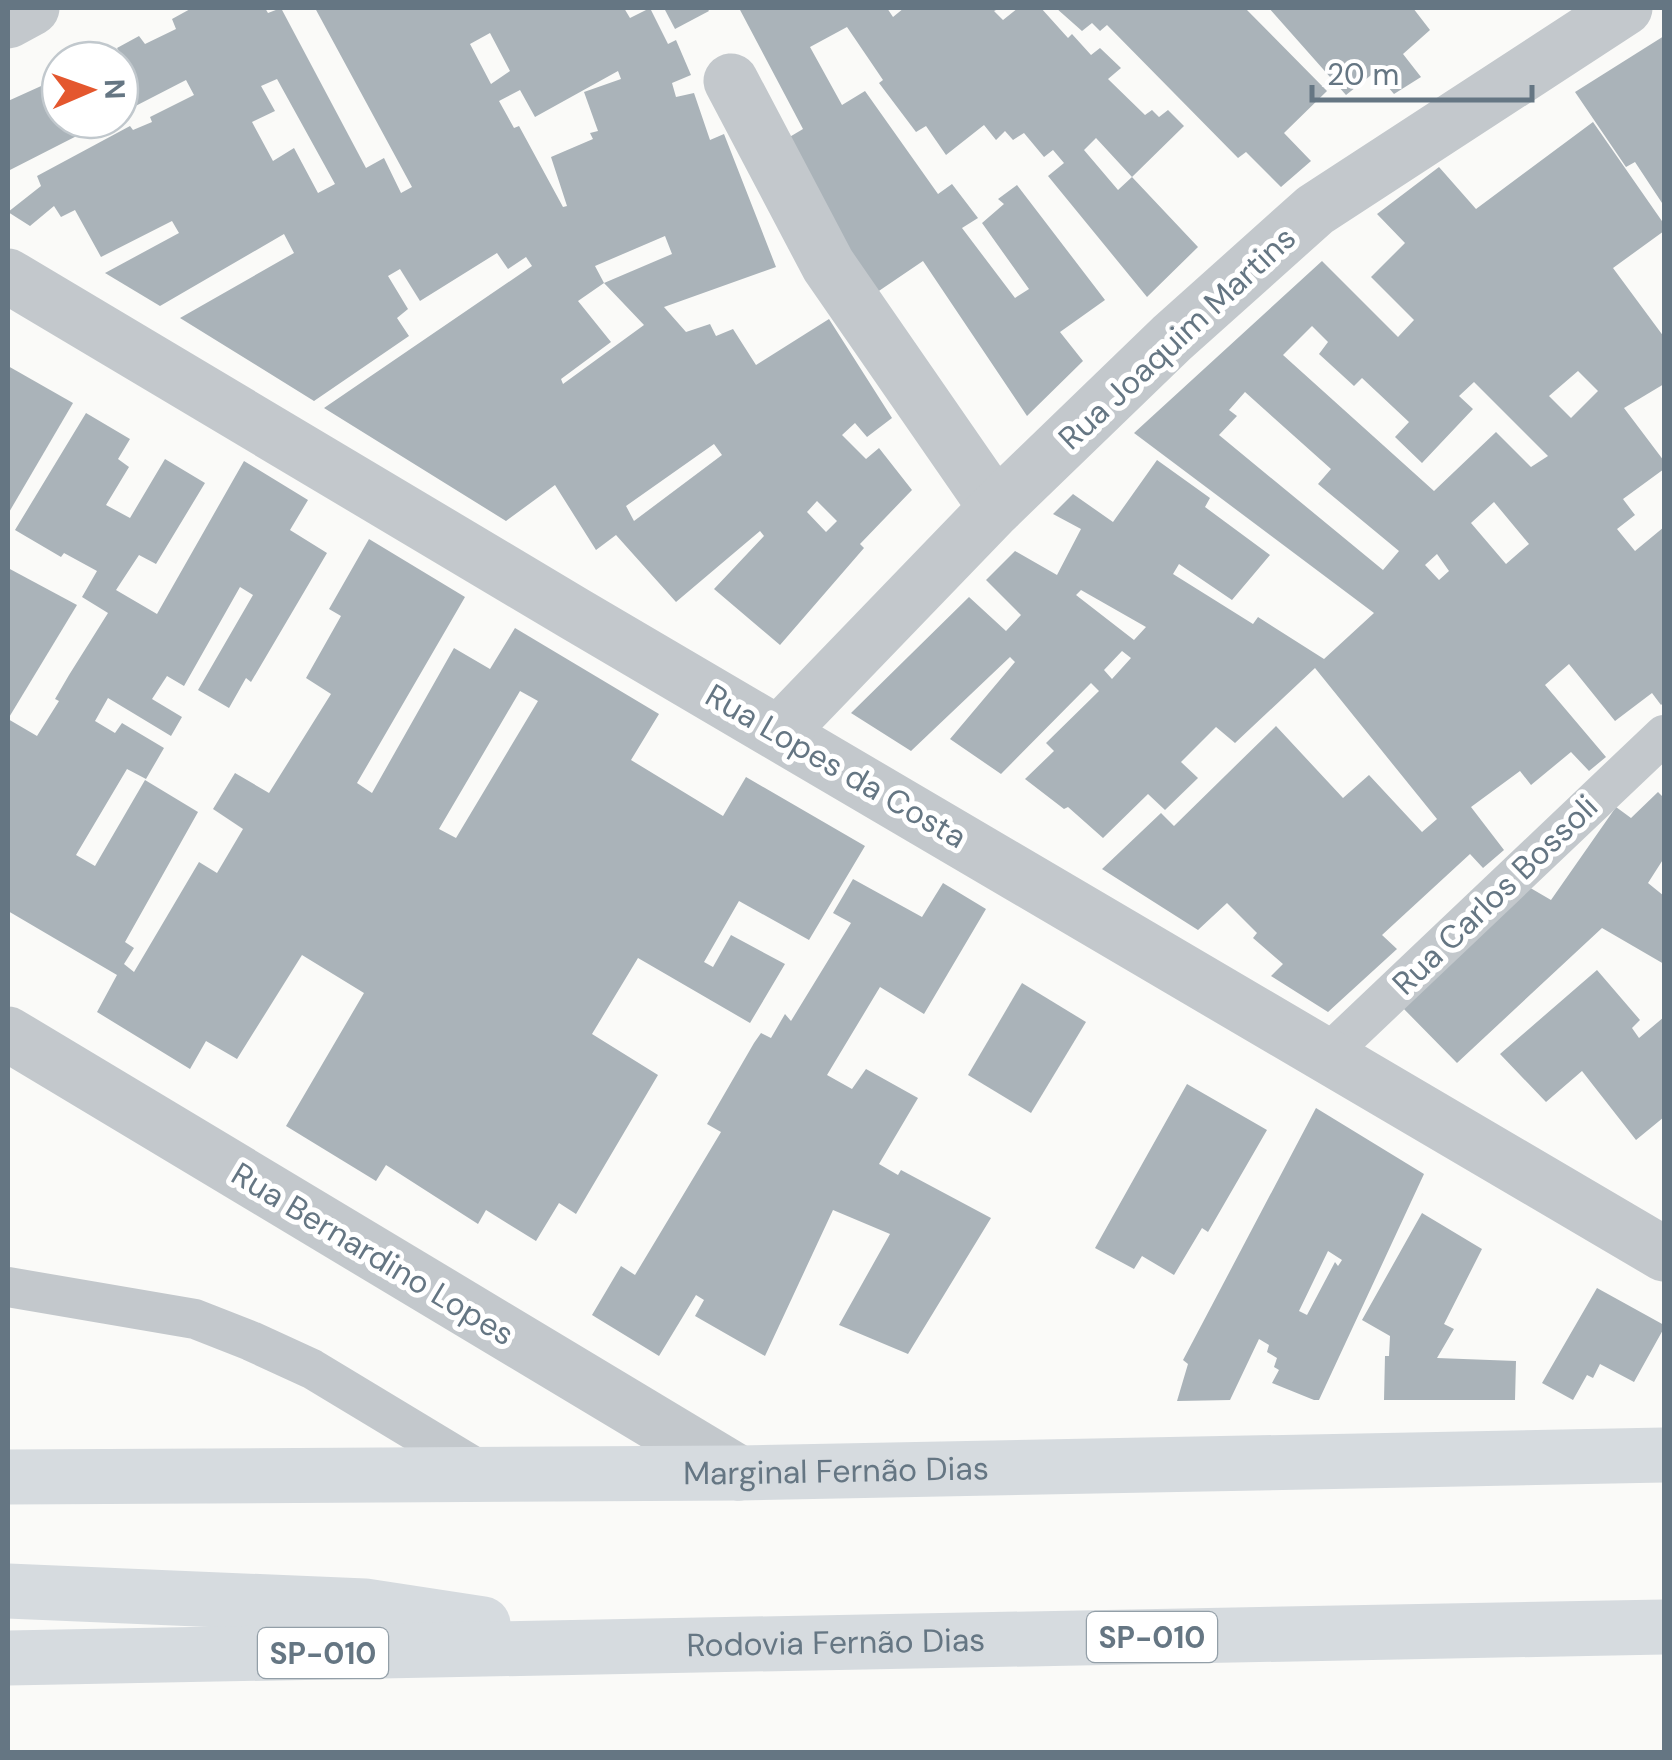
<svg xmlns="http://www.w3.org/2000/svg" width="1672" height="1760" viewBox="0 0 1672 1760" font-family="'DM Sans',sans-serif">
<rect width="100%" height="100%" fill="#fafaf8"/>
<g fill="#aab3b9" fill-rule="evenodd">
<path d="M192,8H265L268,13L281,8L366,168L384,158L401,193L412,187L315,8H624L630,18L650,8L668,44L676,40L691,75L672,83L676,97L694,93L710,140L724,134L776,267L664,307L686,332L710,324L716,336L733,329L756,365L829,319L892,418L867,437L855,423L842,435L866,459L879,448L912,490L860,544L864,548L780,645L714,589L764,536L760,531L676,602L616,535L596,550L555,485L506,521L324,408L532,266L526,257L508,269L497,253L420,301L400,269L388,276L408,309L397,318L409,336L314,401L180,318L294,253L284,234L160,306L105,273L179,233L172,221L101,257L75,210L61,217L54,206L30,226L8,212L41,186L37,176L130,126L133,130L152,122L150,117L194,95L186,80L120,114V57L122,56L117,48L139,36L145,44L176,29L172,19ZM490,33L510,71L491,84L470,44ZM618,71L621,79L584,92L598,131L590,133L593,139L551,157L567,206L563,207L519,126L514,128L499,101L520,90L535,117ZM277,79L335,184L318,193L294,148L273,161L252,122L275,111L261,86ZM665,236L672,254L604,283L644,325L563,384L561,379L611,342L578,301L604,283L595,266ZM714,444L722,455L634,521L626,506ZM817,501L837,521L826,532L807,512Z"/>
<polygon points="664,8 707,8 709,11 675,29"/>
<path d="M739,8H887L893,17L904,8H1000L994,11L1003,20L1018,8H1041L1068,38L1072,34L1091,55L1100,48L1121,68L1108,79L1145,115L1152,110L1159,117L1168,110L1184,126L1132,177L1198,247L1147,297L1048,176L1064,163L1053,150L1044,157L1024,133L1013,140L1005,131L996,140L984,125L946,155L926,126L916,132L879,83L883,80L847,27L810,47L842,105L865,91L938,194L952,184L978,218L962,228L1015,298L1029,289L982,223L1004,204L998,199L1017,185L1105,300L1060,332L1083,361L1027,416L923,261L867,299L771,148L803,129ZM1096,138L1132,177L1118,190L1084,150Z"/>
<polygon points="1056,8 1245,8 1327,91 1284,133 1311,161 1281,187 1246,152 1238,158 1107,25 1100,31 1092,23 1082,31"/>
<polygon points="1269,8 1413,8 1430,30 1403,54 1421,77 1394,94 1375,72 1346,95"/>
<polygon points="1664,36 1664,206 1635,162 1626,167 1575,92"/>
<polygon points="50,82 54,92 60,89 60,120 108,120 8,171 8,101"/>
<path d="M1593,122L1664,224V231L1613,268L1664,337V384L1624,408L1664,461V469L1623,499L1635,515L1617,529L1635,551L1664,527V702L1661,705L1652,693L1615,721L1569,664L1545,685L1606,757L1589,771L1571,752L1531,785L1520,771L1471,807L1504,850L1483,868L1470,854L1382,935L1397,949L1328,1012L1271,976L1283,964L1253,938L1257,933L1227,903L1198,930L1102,869L1161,813L1174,826L1276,726L1343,798L1369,775L1422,832L1437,819L1315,668L1235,743L1216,727L1181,762L1198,778L1165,810L1148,794L1103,838L1068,807L1064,809L1025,779L1054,751L1046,743L1099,691L1091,683L1001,774L950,739L1015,662L1010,657L911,751L851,713L969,597L1006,631L1021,615L986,580L1015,551L1057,575L1081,529L1053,514L1073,494L1113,522L1157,460L1210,498L1205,507L1270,555L1232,600L1179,564L1173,574L1253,624L1258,617L1324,659L1374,613L1134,433L1322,261L1398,337L1414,320L1371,277L1405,243L1377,214L1439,167L1476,209ZM1312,326L1328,342L1319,354L1354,386L1362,378L1409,422L1395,437L1422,463L1473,409L1459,396L1474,382L1548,456L1531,467L1496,432L1434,491L1283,355ZM1578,371L1598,391L1571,418L1549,396ZM1245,392L1331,469L1318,484L1399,551L1383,570L1219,435L1237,416L1229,410ZM1494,502L1529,544L1506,564L1471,523ZM1437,554L1449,571L1439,580L1425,565ZM1081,590L1146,627L1134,640L1076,595ZM1122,651L1131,658L1112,679L1104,670Z"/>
<polygon points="8,366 73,403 8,514"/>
<path d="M86,413L130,439L118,459L129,467L106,505L130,518L165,459L205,483L156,564L139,555L116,590L157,614L244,461L308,500L290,530L327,553L251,682L246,678L229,708L198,690L253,595L240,587L184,686L167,676L152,699L182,717L171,736L108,698L95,721L115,733L122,723L164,748L146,779L127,769L76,855L95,866L145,780L198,812L125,942L134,948L124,964L134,972L199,862L217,873L243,829L213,809L235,773L269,793L331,694L306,678L341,616L329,609L369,539L465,597L357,783L372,793L454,648L490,669L515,628L659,714L631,760L723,816L746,777L865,846L809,940L739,901L704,962L713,967L731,935L785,964L750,1023L638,958L592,1034L658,1075L576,1214L559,1203L536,1241L486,1210L478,1224L386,1165L376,1181L286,1126L364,993L302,955L237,1059L206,1041L190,1069L97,1012L117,975L8,911V719L37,736L59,701L55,699L69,675L108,613L82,597L97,571L64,553L61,557L15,530ZM520,691L538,701L456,838L439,829Z"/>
<polygon points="8,568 77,605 8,719"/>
<polygon points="1658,792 1664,798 1664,858 1648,883 1664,896 1664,964 1602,928 1457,1063 1400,1005 1527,886 1551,900 1616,807 1631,818"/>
<polygon points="853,879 922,917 943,883 986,909 924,1014 880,987 827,1075 852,1089 866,1069 918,1098 879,1164 898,1175 901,1170 991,1218 908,1354 839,1325 890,1234 833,1210 765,1356 695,1316 704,1300 696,1295 659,1356 592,1315 621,1266 635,1275 721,1132 707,1124 754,1043 761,1033 771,1038 785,1014 791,1021 851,923 833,913"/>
<polygon points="1597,970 1640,1020 1632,1028 1639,1038 1664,1017 1664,1117 1636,1140 1582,1071 1546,1102 1500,1054"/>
<polygon points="1022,983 1086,1022 1031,1113 968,1075"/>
<polygon points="1187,1084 1267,1130 1208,1232 1202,1228 1174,1275 1142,1256 1134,1269 1095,1248"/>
<path d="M1316,1108L1424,1174L1319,1400H1314L1272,1383L1279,1370L1274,1367L1277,1358L1267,1352L1269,1345L1259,1339L1230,1400L1177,1401L1188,1364L1183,1360ZM1328,1251L1342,1260L1338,1266L1335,1262L1307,1315L1299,1311Z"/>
<polygon points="1422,1213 1482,1249 1444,1324 1454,1329 1437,1358 1516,1361 1515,1400 1384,1400 1385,1356 1389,1356 1390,1336 1362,1320"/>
<polygon points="1597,1288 1664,1325 1664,1328 1634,1382 1600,1364 1593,1378 1587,1375 1573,1400 1542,1383"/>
</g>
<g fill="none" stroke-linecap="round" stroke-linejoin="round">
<g stroke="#c3c8cc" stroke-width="40">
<polyline points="1326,1056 1664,735"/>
<polyline points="8,1287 195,1319 251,1341 312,1369 486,1474"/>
</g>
<g stroke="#c3c8cc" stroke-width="55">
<polyline points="8,21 32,8"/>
<polyline points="731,81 828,265 996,508"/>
<polyline points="8,276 575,614 1664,1254"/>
<polyline points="780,732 996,508 1172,338 1315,210 1625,8"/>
<polyline points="8,1034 739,1473"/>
</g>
<path stroke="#d6dbdf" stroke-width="55" id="s1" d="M8,1477L739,1473L1664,1455"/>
<g stroke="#d6dbdf" stroke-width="55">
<polyline points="8,1591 365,1606 483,1624"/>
<path id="s2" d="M8,1658L1664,1627"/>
</g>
</g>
<g text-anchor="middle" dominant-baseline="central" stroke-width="10" stroke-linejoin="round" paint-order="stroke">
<g fill="#fff" stroke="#939fa8" stroke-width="2.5">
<rect x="1087" y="1612" width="130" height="50" rx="8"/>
<rect x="258" y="1628" width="130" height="50" rx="8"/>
</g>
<g font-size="30" font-weight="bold" fill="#657683">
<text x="1152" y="1637">SP-010</text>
<text x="323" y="1653">SP-010</text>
</g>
<g font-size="32" fill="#657683" stroke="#fff">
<text transform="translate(1177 338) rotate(-43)">Rua Joaquim Martins</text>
<text transform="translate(836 766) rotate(30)">Rua Lopes da Costa</text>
<text transform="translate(1495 895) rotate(-44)">Rua Carlos Bossoli</text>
<text transform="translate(373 1254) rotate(31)">Rua Bernardino Lopes</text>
<text stroke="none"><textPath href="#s1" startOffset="828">Marginal Fernão Dias</textPath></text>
<text stroke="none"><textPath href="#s2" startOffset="828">Rodovia Fernão Dias</textPath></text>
</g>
</g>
<rect width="1672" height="1760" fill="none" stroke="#657683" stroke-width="20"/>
<g transform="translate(90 90) rotate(88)"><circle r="48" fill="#ffffff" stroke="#c1c8cd" stroke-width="2.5"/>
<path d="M0-8L18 38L0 25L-18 38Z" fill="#e4572e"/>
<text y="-15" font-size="28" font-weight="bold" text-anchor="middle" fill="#657683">N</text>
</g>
<path d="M1312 85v15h220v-15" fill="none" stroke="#657683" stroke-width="5"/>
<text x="1327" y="85" font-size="30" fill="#657683" stroke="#ffffff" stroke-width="8" paint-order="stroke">20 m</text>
</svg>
